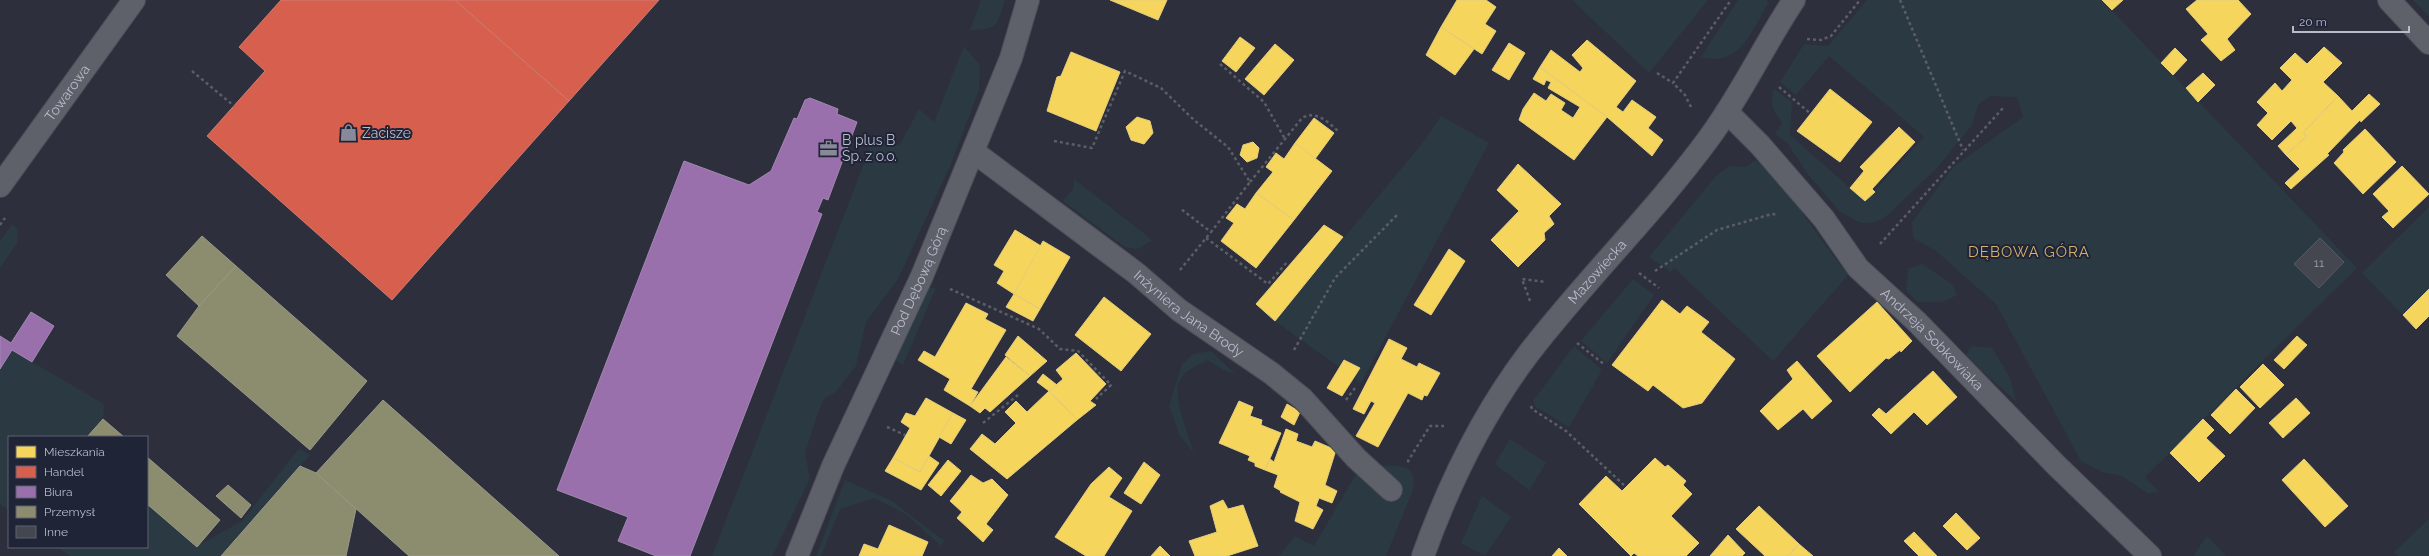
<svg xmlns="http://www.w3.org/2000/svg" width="2429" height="556" viewBox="0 0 2429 556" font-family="Raleway,sans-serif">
<rect width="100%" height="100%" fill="#2d303c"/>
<g fill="#2a3942">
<path d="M981,0H1005C997,25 998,30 970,30Z"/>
<polygon points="1572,0 1708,0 1649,73"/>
<path d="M1738,0H1766L1769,2C1752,30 1740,68 1701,57Z"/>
<path d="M1867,0H2102L2357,268L2145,477L2159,492L2147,493L2122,476L2102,472L2081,461L1996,304L1936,251L1913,238L1912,222L1953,167L2023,117L2017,97L1990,96L1978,105L1972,125L1937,168L1883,219L1871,223H1861L1840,212L1807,173L1788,144L1775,134L1782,123C1773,110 1769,104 1774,89L1792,102L1790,135L1865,201L1924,137L1829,56L1796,95L1780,82L1804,44L1828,46Z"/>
<polygon points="2413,0 2429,0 2429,16"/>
<polygon points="964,46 980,65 979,90 951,164 898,279 866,322 856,366 835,393 825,398 819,410 805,453 810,479 772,556 712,556 875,135 899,146 919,109 934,122"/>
<polygon points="1441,116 1489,143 1361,383 1275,321 1425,140"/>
<polygon points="1755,160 1791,190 1803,214 1840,265 1850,273 1773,361 1674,268 1671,272 1649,257 1716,176 1729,166 1746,167"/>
<polygon points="1074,179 1146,235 1152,240 1138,249 1125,247 1063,201 1073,189"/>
<polygon points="2429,207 2429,289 2403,315 2362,273"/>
<polygon points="12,224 18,230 17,243 0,268 0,241"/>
<polygon points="1922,264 1952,284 1957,295 1943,302 1917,302 1906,290 1908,269"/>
<polygon points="1633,279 1654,295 1607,363 1581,341"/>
<polygon points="929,288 936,288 903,365 895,360"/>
<polygon points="1574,346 1602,370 1569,427 1536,407 1533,401"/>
<polygon points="1972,346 1992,348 2010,378 2016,401 1965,356"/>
<polygon points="12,350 104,404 103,419 87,437 9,437 9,511 0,504 0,369"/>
<path d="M1211,351L1235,374L1223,370L1208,360C1198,365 1185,370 1180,380C1171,393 1189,437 1194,453L1180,436L1169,406L1182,364L1193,354Z"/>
<polygon points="1510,439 1546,463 1529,490 1495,464"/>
<polygon points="299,448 310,455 220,556 70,556 57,547 147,547 147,504 197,546 242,521"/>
<path d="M1377,466C1397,466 1418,462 1413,490L1386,556H1279L1295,536L1314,546L1356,474L1386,499Z"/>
<polygon points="845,480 892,501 944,541 941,546 907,515 874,498 840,509 821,556 816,556"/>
<polygon points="1482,496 1511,517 1485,556 1461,543"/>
<polygon points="2429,519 2429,556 2398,556 2394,552"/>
<polygon points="2207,536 2226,556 2193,556"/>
</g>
<g fill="#f6d55c" stroke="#e4cd7e">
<polygon points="1110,0 1167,0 1158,20"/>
<polygon points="1457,0 1486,0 1496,7 1485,24 1496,31 1482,54 1441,27"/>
<polygon points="2102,0 2123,0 2112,10"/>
<polygon points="2197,0 2238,0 2251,14 2227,39 2235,50 2221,61 2201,40 2208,34 2186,9"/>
<polygon points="1441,27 1474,49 1455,75 1426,55"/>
<polygon points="1240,37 1255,48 1236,72 1222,61"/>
<polygon points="1587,40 1636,81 1616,107 1623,112 1632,100 1656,117 1648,128 1663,140 1652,156 1607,117 1540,67 1551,50 1580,72 1583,68 1572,55"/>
<polygon points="1509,43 1525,53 1509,80 1492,70"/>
<polygon points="1275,44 1294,60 1264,95 1245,79"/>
<polygon points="2324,47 2342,63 2323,82 2338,96 2303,133 2307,136 2286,155 2278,146 2297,128 2291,121 2272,140 2257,125 2268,113 2257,102 2275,83 2282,91 2292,80 2280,68 2295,53 2307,64"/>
<polygon points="2175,48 2187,60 2173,75 2161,63"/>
<polygon points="1071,52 1120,72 1096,131 1047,111 1057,77 1061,76"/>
<polygon points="1540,67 1607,117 1574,160 1519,120 1523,109 1534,93 1546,101 1551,94 1565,103 1561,110 1573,118 1580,107 1548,88 1551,82 1546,80 1544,85 1533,79"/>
<polygon points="2203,73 2215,85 2198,102 2186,88"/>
<polygon points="1830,89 1872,122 1840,162 1797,131"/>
<polygon points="2369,94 2380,104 2361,122 2360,120 2327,154 2329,155 2291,189 2285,183 2300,169 2286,155 2307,136 2303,133 2338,96 2352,111"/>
<polygon points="1137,117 1150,121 1153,133 1144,144 1131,140 1126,127"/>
<polygon points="1314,118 1334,133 1315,159 1295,143"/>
<polygon points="1899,127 1915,142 1872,189 1875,192 1865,201 1850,188 1864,171 1860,167"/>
<polygon points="2365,129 2396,162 2363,194 2334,163 2344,152 2343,150"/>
<polygon points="1253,142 1259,148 1257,158 1247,162 1240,155 1243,145"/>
<polygon points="1295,143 1332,171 1294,220 1256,193 1273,172 1266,167 1276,153 1284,159"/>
<polygon points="1518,164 1561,204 1549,216 1554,224 1544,233 1545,240 1518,267 1491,240 1519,211 1497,190"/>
<polygon points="2402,166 2429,194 2393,228 2382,217 2389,211 2373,194"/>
<polygon points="1256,193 1294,220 1256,268 1221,241 1234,223 1226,218 1237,204 1245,209"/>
<polygon points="1324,225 1343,237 1275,321 1256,304"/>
<polygon points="1015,230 1041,246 1014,294 997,283 1004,271 994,265"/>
<polygon points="1043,241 1070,257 1040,309 1014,294"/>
<polygon points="1449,249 1465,261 1431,315 1414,305"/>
<polygon points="2429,289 2429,316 2416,329 2403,315"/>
<polygon points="1014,294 1040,309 1033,321 1006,307"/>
<polygon points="1104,297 1151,334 1121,371 1075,335"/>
<polygon points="1662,300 1680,314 1687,306 1709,322 1701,332 1735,359 1702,403 1683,408 1653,385 1648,391 1612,365"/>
<polygon points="1877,302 1912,341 1901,352 1900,350 1889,359 1886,358 1850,392 1817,356"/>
<polygon points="966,303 988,314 985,319 1006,330 971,389 978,392 970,406 944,390 950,379 918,360 924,351 935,357"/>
<polygon points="1018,336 1047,361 1030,376 1005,355"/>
<polygon points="2297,336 2307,345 2284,369 2274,360"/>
<polygon points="1389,339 1407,348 1401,359 1417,367 1419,363 1440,373 1427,396 1424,395 1422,400 1408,393 1378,447 1356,436 1375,403 1371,401 1364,414 1353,409"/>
<polygon points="1076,353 1106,384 1090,401 1096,405 1077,420 1049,391 1063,379 1056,370"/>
<polygon points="1006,357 1030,376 990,412 985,408 980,413 970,406"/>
<polygon points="1344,360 1360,368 1342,396 1327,388"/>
<polygon points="1797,361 1832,401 1812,419 1803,409 1778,430 1760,411 1793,379 1787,370"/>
<polygon points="2263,364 2284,385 2260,408 2240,387"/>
<polygon points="1933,371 1957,397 1927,425 1914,412 1891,434 1872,415 1879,408 1886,414"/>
<polygon points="1043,374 1057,385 1049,391 1037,382"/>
<polygon points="2236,389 2255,408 2230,434 2211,415"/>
<polygon points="1049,391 1077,420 1007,479 970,449 982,434 995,444 1016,423 1005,412 1016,401 1027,412"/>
<polygon points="926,398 953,413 920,472 893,458 910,428 901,422 906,413 915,416"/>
<polygon points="2296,398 2310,413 2283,438 2269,423"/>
<polygon points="1239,401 1253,407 1250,416 1262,420 1261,425 1281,433 1265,470 1255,466 1255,463 1248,460 1250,456 1219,443"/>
<polygon points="1287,404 1300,412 1294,425 1281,417"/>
<polygon points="953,413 966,420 951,444 939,437"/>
<polygon points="2203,419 2214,430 2206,438 2225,456 2199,482 2170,453"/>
<polygon points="1286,429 1298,434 1296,441 1312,447 1315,441 1336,450 1325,485 1337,491 1332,503 1319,498 1316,506 1323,510 1313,529 1295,521 1300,502 1280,492 1281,491 1274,487 1278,475 1265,470 1270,459 1274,462"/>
<polygon points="929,456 939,463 921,490 885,471 893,458 920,472"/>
<polygon points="1655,458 1665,467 1668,465 1686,481 1683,485 1692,494 1671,516 1699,543 1686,556 1638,556 1634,553 1631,556 1579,504 1606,476 1622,491"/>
<polygon points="2304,459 2348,506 2325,527 2282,480"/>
<polygon points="948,460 961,471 941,496 928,485"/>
<polygon points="1144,462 1160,475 1141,504 1124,493"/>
<polygon points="1109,467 1122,478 1109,497 1132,511 1104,556 1086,556 1055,537 1091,484"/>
<polygon points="971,475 983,483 992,479 1008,495 986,524 993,530 983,542 957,518 962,512 950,501"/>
<polygon points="1223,500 1228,509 1243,505 1258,546 1227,556 1195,556 1189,541 1217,532 1210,506"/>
<polygon points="1759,506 1799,544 1788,556 1765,556 1736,529"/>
<polygon points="1956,513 1980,538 1967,550 1943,526"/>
<polygon points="889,525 928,542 922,556 859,556 864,544 878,549"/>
<polygon points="1914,532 1937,556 1919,556 1904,541"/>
<polygon points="1728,535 1745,553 1742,556 1710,556"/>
<polygon points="1799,544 1813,556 1788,556"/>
<polygon points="1160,546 1170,556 1151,556"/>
<polygon points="1559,548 1567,556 1552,556"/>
</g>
<g fill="#d6604d" stroke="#cd7b73">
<polygon points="281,0 455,0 569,101 392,300 207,136 265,71 239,47"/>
<polygon points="455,0 659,0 569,101"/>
</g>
<g fill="#9970ab" stroke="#a386b5">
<polygon points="810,98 838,109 837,114 857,122 828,200 823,198 817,212 822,214 690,556 656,556 618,541 628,517 557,490 684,161 749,185 771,171 794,118 797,119 805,100"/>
<polygon points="31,312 54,326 32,362 12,350 0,369 0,336 11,343"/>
</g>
<g fill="#8c8c6e" stroke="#9a9a8a">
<polygon points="202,236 236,266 199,306 166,275"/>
<polygon points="236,266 367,381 310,450 177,336 199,306"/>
<polygon points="383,400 559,556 409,556 316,473"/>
<polygon points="103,419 124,437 87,437"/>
<polygon points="147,457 220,520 197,547 147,504"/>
<polygon points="300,466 316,473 356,509 346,556 221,556"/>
<polygon points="228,485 251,505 241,518 216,496"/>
</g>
<polygon fill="#444650" stroke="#565863" points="2320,238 2344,262 2319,288 2294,264"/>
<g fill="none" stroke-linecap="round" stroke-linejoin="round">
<defs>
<g id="minor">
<polyline points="2389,0 2429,43"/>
<path id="s1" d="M1727,112L1760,145L1824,219L1858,268L1917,322L2056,465L2150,556"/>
<path id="s2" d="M974,152L1136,273L1179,310L1271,373L1303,399L1356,458L1391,490"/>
<path id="s3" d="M0,186L134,0"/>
<path id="s4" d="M797,556L833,466L922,276L1011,58L1028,0"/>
<path id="s5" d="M1423,556C1449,483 1482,415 1529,353C1586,279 1654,213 1709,138C1741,95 1764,45 1794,0"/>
</g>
</defs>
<use href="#minor" stroke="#4b4d56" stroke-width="24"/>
<g stroke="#5b5e66" stroke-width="2.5" stroke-dasharray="3 3" stroke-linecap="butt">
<polyline points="1900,0 1963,150"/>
<polyline points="1807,39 1821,40 1831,36 1860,0"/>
<polyline points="1220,64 1264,102 1285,139"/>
<polyline points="192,71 234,106"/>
<polyline points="1657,73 1673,83"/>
<polyline points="1779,87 1811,114"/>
<polyline points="1691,107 1685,95 1673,83 1731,0"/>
<polyline points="1054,141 1092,148 1125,71 1161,88 1194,120 1228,147 1250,182 1211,232 1181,209"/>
<path d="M1250,182L1302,118C1316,110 1328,122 1338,131"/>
<polyline points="0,225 5,218"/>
<polyline points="1206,238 1268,284 1288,261"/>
<polyline points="1880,244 2003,108"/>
<polyline points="1180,270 1211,232"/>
<polyline points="1655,271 1717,230 1772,214 1778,215"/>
<polyline points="1639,273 1659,288"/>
<polyline points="950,289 1039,329 1060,349 1078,351 1111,385 1096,399"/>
<polyline points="1530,301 1522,279 1546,282"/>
<polyline points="1577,343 1605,365"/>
<polyline points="1294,350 1335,278 1397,215"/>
<polyline points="1346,400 1355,388"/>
<polyline points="1531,406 1532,409 1566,431 1626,487"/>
<polyline points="983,423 1018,395"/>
<polyline points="887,427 905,435"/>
<polyline points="1409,462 1408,461 1430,426 1444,426"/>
</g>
<use href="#minor" stroke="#5e606a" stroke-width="22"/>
</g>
<defs>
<symbol id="shop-bare" viewBox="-9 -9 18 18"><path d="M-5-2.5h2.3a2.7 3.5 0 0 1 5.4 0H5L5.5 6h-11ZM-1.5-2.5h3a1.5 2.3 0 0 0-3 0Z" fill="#888a9a" stroke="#202437" stroke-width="2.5" paint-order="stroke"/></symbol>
<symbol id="office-bare" viewBox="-9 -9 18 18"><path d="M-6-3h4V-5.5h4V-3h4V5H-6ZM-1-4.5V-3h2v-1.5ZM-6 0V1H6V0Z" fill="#888a9a" stroke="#202437" stroke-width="2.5" paint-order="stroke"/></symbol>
</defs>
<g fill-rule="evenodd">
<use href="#shop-bare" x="336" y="120" width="25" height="25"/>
<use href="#office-bare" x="816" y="136" width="25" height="25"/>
</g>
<g text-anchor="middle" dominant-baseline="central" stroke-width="4" stroke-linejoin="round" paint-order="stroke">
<g font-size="12" fill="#9c9ead">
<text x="2319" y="263">11</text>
</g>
<g font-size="14" fill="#b9bbcc" stroke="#202437">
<text stroke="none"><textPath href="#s3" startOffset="115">Towarowa</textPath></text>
<text stroke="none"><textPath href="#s5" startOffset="336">Mazowiecka</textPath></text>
<text stroke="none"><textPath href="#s4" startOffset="301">Pod Dębową Górą</textPath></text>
<text stroke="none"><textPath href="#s2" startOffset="269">Inżyniera Jana Brody</textPath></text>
<text stroke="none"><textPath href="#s1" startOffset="307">Andrzeja Sobkowiaka</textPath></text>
</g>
<g font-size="14" fill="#b9bbcc" stroke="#202437" text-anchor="start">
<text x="362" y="133">Zacisze</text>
<text x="842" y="140">B plus B<tspan x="842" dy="16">Sp. z o.o.</tspan></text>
</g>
<g font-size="15" letter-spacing="1" fill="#d5b26b" stroke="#202437">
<text x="2029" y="252">DĘBOWA GÓRA</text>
</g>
</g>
<rect x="8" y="436" width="140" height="112" fill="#202437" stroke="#5d6073"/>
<rect x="16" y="446" width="20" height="12" fill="#f6d55c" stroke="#5d6073"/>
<text x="44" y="456" font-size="12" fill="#b9bbcc">Mieszkania</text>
<rect x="16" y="466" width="20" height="12" fill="#d6604d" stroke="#5d6073"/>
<text x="44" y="476" font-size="12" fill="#b9bbcc">Handel</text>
<rect x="16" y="486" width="20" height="12" fill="#9970ab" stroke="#5d6073"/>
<text x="44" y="496" font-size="12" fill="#b9bbcc">Biura</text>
<rect x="16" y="506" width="20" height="12" fill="#8c8c6e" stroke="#5d6073"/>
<text x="44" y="516" font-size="12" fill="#b9bbcc">Przemysł</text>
<rect x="16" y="526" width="20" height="12" fill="#444650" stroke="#5d6073"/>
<text x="44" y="536" font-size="12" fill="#b9bbcc">Inne</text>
<path d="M2293 26v6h116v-6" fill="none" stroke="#b9bbcc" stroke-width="2"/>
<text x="2299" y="26" font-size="12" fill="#b9bbcc" stroke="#202437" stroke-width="3" paint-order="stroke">20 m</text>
</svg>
